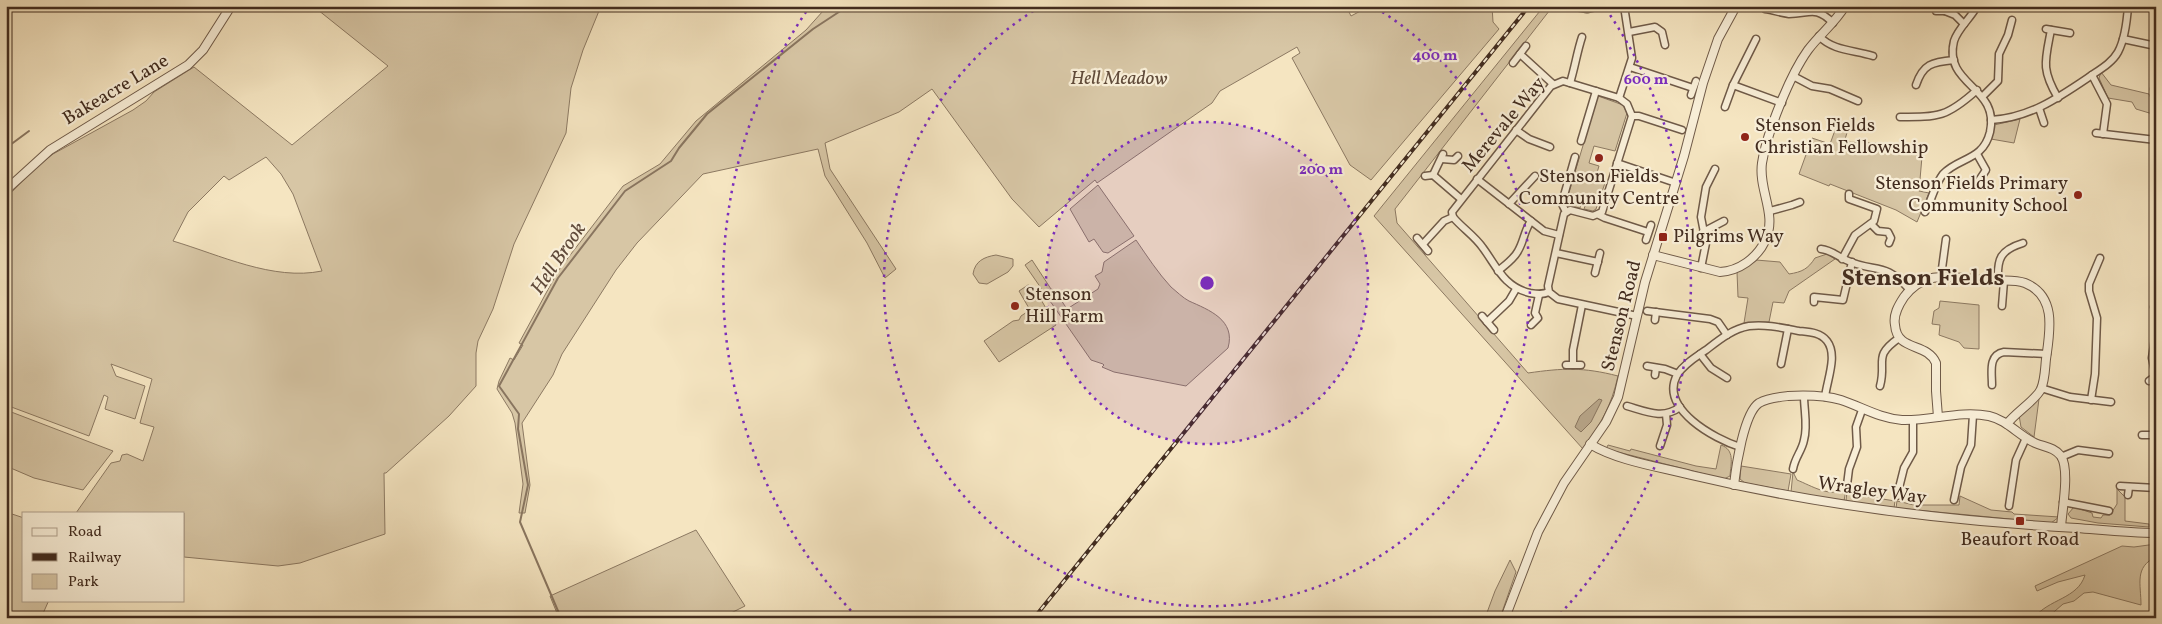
<svg xmlns="http://www.w3.org/2000/svg" width="2162" height="624" viewBox="0 0 2162 624" font-family="Vollkorn,serif">
<rect width="100%" height="100%" fill="#f5e5c1"/>
<filter id="stains"><feTurbulence type="fractalNoise" baseFrequency=".004" numOctaves="4"/><feColorMatrix values="0 0 0 0 .2 0 0 0 0 .09 0 0 0 0 .02 0 0 0 .5 -.17"/></filter>
<radialGradient id="worn" r=".72"><stop offset=".6" stop-color="#630" stop-opacity="0"/><stop offset="1" stop-color="#630" stop-opacity=".3"/></radialGradient>
<g fill="#d7c6a5" stroke="#8c7962" fill-rule="evenodd">
<path d="M313,6H601L583,50L571,88L566,133L514,244L493,309L478,341L476,353V386L449,416L386,473H384L385,534L300,563L278,566L184,557V513H76L111,463L120,461L122,455L127,454L143,461L154,427L140,423L152,379L111,364L116,376L145,386L135,419L105,409L108,397L104,395L89,436L6,405V198L35,168L53,154L133,110L146,101L154,92L194,67L292,145L388,66ZM266,157L281,174L293,194L322,271C273,281 220,255 173,241L188,212L224,176L229,180Z"/>
<polygon points="831,6 1346,6 1351,16 1370,6 1492,6 1493,22 1499,29 1371,180 1350,165 1292,58 1300,53 1297,47 1220,91 1212,103 1097,183 1095,180 1039,227 1012,199 932,89 899,112 825,143 830,169 896,269 885,278 867,243 825,176 818,149 703,174 637,243 616,270 562,354 553,375 522,423 530,485 525,513 519,513 523,484 515,423 512,413 497,389 499,381 510,358 514,360 523,345 519,343 558,271 623,186 660,164 696,121 806,30 823,11"/>
<path d="M1544,6H1553L1395,209L1397,223L1528,373C1563,368 1583,367 1618,376C1611,407 1601,423 1583,449L1374,216Z"/>
<polygon points="2101,72 2111,85 2149,94 2153,103 2156,104 2156,115 2136,109 2132,102 2108,98 2099,78"/>
<polygon points="1598,96 1623,105 1627,113 1615,151 1594,146 1589,163 1599,166 1596,176 1601,178 1600,182 1605,183 1596,209 1593,211 1584,209 1586,203 1582,202 1580,208 1565,205"/>
<polygon points="2020,119 2014,143 1991,139 1994,125"/>
<polygon points="1838,122 1849,126 1843,146 1845,142 1923,145 1919,191 1929,193 1917,222 1896,210 1830,184 1829,186 1799,174 1812,138 1830,144"/>
<polygon points="1098,185 1134,236 1108,253 1103,252 1094,239 1089,242 1070,209"/>
<path d="M1136,240C1147,256 1158,273 1171,287C1176,291 1183,298 1189,301C1209,310 1236,320 1228,348L1186,386L1114,372L1102,367L1104,365L1103,364L1091,360L1025,265L1032,260L1051,289L1055,291L1067,309L1098,289L1100,284L1095,276L1102,272L1104,262Z"/>
<path d="M1827,254L1835,259L1789,291L1784,303L1773,302L1769,322L1744,323L1748,298L1738,297L1737,272L1756,260L1780,262L1789,274C1802,272 1808,269 1815,258Z"/>
<path d="M996,255L1013,259V266L1008,272L987,284L979,283L973,274C975,261 984,257 996,255Z"/>
<polygon points="1028,285 1034,288 1056,325 999,362 984,341 1013,321 1019,320 1021,316 1030,310 1019,291"/>
<polygon points="1940,301 1979,305 1979,349 1964,348 1959,342 1939,335 1940,325 1932,324 1934,311 1939,308"/>
<polygon points="2039,399 2034,437 2021,427 2019,415"/>
<polygon points="6,410 113,451 83,490 34,478 6,466"/>
<path d="M1608,445L1630,451L1631,449L1696,466L1716,469L1721,445C1735,450 1731,463 1730,476L1724,479L1606,449Z"/>
<polygon points="1741,466 1791,474 1788,491 1745,483 1740,479"/>
<path d="M1793,472L1797,480C1812,486 1830,498 1846,489L1844,501L1791,492Z"/>
<polygon points="2117,484 2118,490 2125,497 2125,521 2149,524 2149,527 2098,523 2071,518 2068,514 2074,507 2092,513 2093,517 2101,518 2103,515 2110,515 2117,504"/>
<polygon points="1847,490 1852,494 1895,501 1894,508 1846,501"/>
<polygon points="1960,496 1991,510 2012,512 2014,514 2059,517 2051,523 1896,508 1897,501 1914,505 1959,505"/>
<polygon points="6,512 24,518 24,600 49,600 41,618 6,618"/>
<polygon points="696,530 745,606 721,618 559,618 550,596"/>
<path d="M2156,544V557C2134,567 2141,584 2141,605L2093,592L2084,593L2074,601L2063,604L2047,618H2034C2048,599 2078,599 2085,575L2058,582L2037,591L2035,586L2122,546L2134,547Z"/>
<polygon points="1510,560 1516,572 1500,618 1485,618 1495,591"/>
</g>
<polygon fill="#b8a68a" stroke="#89755f" points="1599,399 1602,400 1591,422 1581,432 1575,427 1580,416"/>
<g fill="none" stroke-linecap="round" stroke-linejoin="round">
<g stroke="#89755f" stroke-width="2">
<polyline points="6,148 29,131"/>
<polyline points="561,618 520,522 528,485 518,429 519,414 499,386 558,278 625,191 671,161 679,148 707,114 813,29 848,6"/>
</g>
<defs>
<g id="minor">
<polyline points="1570,6 1587,9 1600,6"/>
<polyline points="1946,6 1945,11 1955,15 1964,24"/>
<path d="M1765,9C1773,10 1781,13 1789,14C1810,14 1815,5 1833,23"/>
<polyline points="1936,11 1945,11"/>
<polyline points="2046,29 2070,33"/>
<path d="M2051,30C2045,61 2041,69 2058,98"/>
<polyline points="1629,32 1655,27 1662,32 1665,45"/>
<path d="M1819,36C1833,51 1854,50 1873,56"/>
<polyline points="1756,39 1733,85 1782,103"/>
<polyline points="2123,39 2156,46"/>
<polyline points="1520,54 1553,84"/>
<polyline points="1513,63 1526,46"/>
<polyline points="1630,67 1693,88"/>
<polyline points="2092,75 2107,104 2103,134"/>
<polyline points="1793,76 1812,86 1830,89 1858,101"/>
<path d="M1570,83C1575,67 1577,52 1582,37"/>
<path d="M1916,85C1923,64 1932,62 1954,60"/>
<polyline points="2154,89 2156,83"/>
<polyline points="1691,95 1696,81"/>
<polyline points="1983,96 1998,81 1999,54 2008,35 2012,20"/>
<polyline points="1619,98 1632,58 1624,6"/>
<polyline points="1725,107 1733,85"/>
<polyline points="2039,108 2044,123"/>
<polyline points="1632,116 1639,116 1682,130"/>
<path d="M1900,117C1939,117 1947,117 1977,90"/>
<path d="M1991,120C2029,118 2058,98 2089,77C2099,70 2112,63 2118,52C2125,39 2127,21 2128,6"/>
<polyline points="1516,130 1529,139 1550,147"/>
<polyline points="2096,133 2156,140"/>
<polyline points="1581,141 1596,91"/>
<polyline points="1442,159 1454,160 1458,156"/>
<polyline points="1617,163 1676,183"/>
<polyline points="1433,175 1443,154"/>
<polyline points="1425,176 1433,175 1461,199"/>
<polyline points="1477,179 1544,231 1559,235"/>
<polyline points="1976,185 1986,170 1977,154"/>
<polyline points="1509,204 1535,176"/>
<polyline points="1770,211 1792,205 1800,202"/>
<polyline points="1566,212 1562,204 1563,199 1575,157"/>
<path d="M1925,212C1932,200 1934,186 1943,174C1959,157 1983,161 1990,132C2000,86 1943,86 1954,41C1958,28 1971,18 1977,6"/>
<polyline points="1599,215 1605,218 1648,232"/>
<polyline points="1871,224 1878,231 1888,232 1891,238 1889,243"/>
<polyline points="1703,232 1724,221"/>
<polyline points="1417,238 1428,251"/>
<polyline points="1646,240 1651,225"/>
<polyline points="1423,244 1444,221 1453,217"/>
<path d="M1821,249C1831,250 1837,256 1846,260C1876,274 1883,260 1910,290"/>
<polyline points="1556,253 1598,262"/>
<polyline points="1842,259 1855,235 1874,221 1877,209 1849,199 1849,194"/>
<polyline points="1701,268 1706,243 1701,217 1706,187 1715,169"/>
<path d="M1498,271C1505,265 1514,259 1518,251C1524,241 1524,231 1531,221"/>
<polyline points="1595,273 1600,253"/>
<polyline points="1941,276 1946,239"/>
<path d="M1998,281C1997,259 2000,250 2023,243"/>
<path d="M1549,292C1542,295 1537,294 1530,293C1504,287 1497,267 1483,248C1475,236 1462,228 1453,217L1452,212L1551,86L1563,81L1619,98L1627,104L1632,116L1602,212L1593,216L1570,210L1564,214L1548,286L1549,292L1558,299L1637,316"/>
<polyline points="1814,302 1814,297 1843,300 1852,262"/>
<polyline points="2002,306 2004,281"/>
<polyline points="2154,307 2156,307"/>
<polyline points="1647,311 1710,319 1718,322 1727,335"/>
<polyline points="1482,316 1494,330"/>
<polyline points="1655,320 1656,312"/>
<polyline points="1487,322 1509,301 1516,289"/>
<polyline points="1531,325 1538,318 1535,313 1539,295"/>
<polyline points="1700,354 1711,368 1727,378"/>
<polyline points="1781,364 1788,329"/>
<polyline points="1566,365 1581,365"/>
<polyline points="1573,365 1573,350 1582,305"/>
<polyline points="1647,366 1665,369 1678,374"/>
<polyline points="1655,375 1656,368"/>
<polyline points="2156,376 2152,358 2156,332"/>
<polyline points="2149,381 2156,376"/>
<path d="M1992,385C1992,372 1988,355 2004,352L2047,354"/>
<path d="M1880,386C1887,361 1872,357 1899,338"/>
<polyline points="2041,388 2070,397 2111,402"/>
<polyline points="2091,400 2095,374 2097,318 2089,291 2089,284 2100,258"/>
<path d="M1627,406C1645,411 1663,420 1680,407"/>
<polyline points="2142,435 2156,435"/>
<polyline points="1660,446 1667,425 1666,414"/>
<path d="M1740,447C1715,439 1659,409 1677,375C1684,364 1696,357 1706,350C1719,340 1732,329 1749,326C1766,324 1783,328 1799,331C1808,332 1820,332 1827,341C1838,355 1827,380 1825,397"/>
<polyline points="2061,457 2078,450 2109,454"/>
<path d="M1793,469C1795,457 1802,451 1804,440C1808,426 1804,410 1804,396"/>
<polyline points="1847,485 1849,469 1857,447 1856,427 1862,410"/>
<polyline points="2120,486 2156,488"/>
<polyline points="2128,495 2129,487"/>
<polyline points="1897,496 1904,468 1913,452 1913,420"/>
<polyline points="1954,500 1961,467 1971,445 1973,415"/>
<polyline points="2063,502 2109,511"/>
<polyline points="2009,506 2016,460 2026,438"/>
</g>
<g id="tertiary">
<polyline points="2124,6 2133,6"/>
<polyline points="6,190 50,150 188,65 203,50 231,6"/>
<path d="M1653,255L1720,272C1739,271 1757,258 1765,241C1778,215 1758,190 1762,163C1767,132 1790,75 1808,50C1820,34 1835,23 1845,6"/>
<path d="M1938,417L1936,391V363C1927,342 1897,352 1895,325C1893,315 1898,306 1904,297C1926,268 1953,278 1984,280C1997,282 2012,278 2025,283C2057,296 2050,331 2046,359C2045,368 2045,380 2041,389C2037,399 2015,413 2007,424"/>
<path d="M1590,444C1618,461 1660,467 1691,475C1817,505 1947,521 2077,528C2103,530 2129,533 2156,533"/>
<path d="M1734,485C1736,466 1744,413 1759,403C1768,398 1779,397 1788,396C1806,395 1824,395 1841,400C1862,407 1879,418 1902,420C1931,421 1961,410 1989,416C2007,420 2018,435 2035,443C2044,447 2054,447 2061,456C2070,470 2062,511 2061,527"/>
<polyline points="1505,618 1538,532 1564,483 1606,422 1618,397 1645,282 1684,156 1703,83 1718,39 1736,6"/>
</g>
</defs>
<use href="#minor" stroke="#6f5a48" stroke-width="9"/>
<use href="#tertiary" stroke="#6f5a48" stroke-width="10"/>
<use href="#minor" stroke="#f8eed7" stroke-width="6"/>
<use href="#tertiary" stroke="#f8eed7" stroke-width="8"/>
<defs>
<polyline id="rail" points="1034,618 1529,6"/>
</defs>
<use href="#rail" stroke="#422c1f" stroke-width="4"/>
<use href="#rail" stroke="#f8eed7" stroke-width="2" stroke-dasharray="5.5" stroke-linecap="butt"/>
</g>
<circle cx="1207" cy="283" r="161" fill="#7b2cbf" fill-opacity=".12"/>
<g fill="none" stroke="#7b2cbf" stroke-width="2.5" stroke-dasharray="2.5 5">
<circle cx="1207" cy="283" r="161"/>
<path d="M1376 8A323 323 0 1 1 1038 8"/>
<path d="M856 616A484 484 0 0 1 808 9M1606 9A484 484 0 0 1 1558 616"/>
</g>
<g fill="#8f2418" stroke="#f8eed7" stroke-width="2">
<circle cx="1745" cy="137" r="5"/>
<circle cx="1599" cy="158" r="5"/>
<circle cx="2078" cy="195" r="5"/>
<rect x="1658" y="232" width="10" height="10" rx="2.5"/>
<circle cx="1015" cy="306" r="5"/>
<rect x="2015" y="516" width="10" height="10" rx="2.5"/>
</g>
<g text-anchor="middle" dominant-baseline="central" stroke-width="4.5" stroke-linejoin="round" paint-order="stroke">
<g font-size="19" font-style="italic" fill="#604b3a" stroke="#f8eed7">
<text x="1119" y="79">Hell Meadow</text>
</g>
<g font-size="19" fill="#422c1f" stroke="#f8eed7">
<text transform="translate(116 90) rotate(-31)">Bakeacre Lane</text>
<text transform="translate(1504 125) rotate(-50)">Merevale Way</text>
<text transform="translate(1622 316) rotate(-76)">Stenson Road</text>
<text transform="translate(1872 491) rotate(8)">Wragley Way</text>
</g>
<g font-size="19" fill="#422c1f" stroke="#f8eed7" text-anchor="start">
<text x="1755" y="126">Stenson Fields<tspan x="1755" dy="22">Christian Fellowship</tspan></text>
<text x="1599" y="177" text-anchor="middle">Stenson Fields<tspan x="1599" dy="22">Community Centre</tspan></text>
<text x="2068" y="184" text-anchor="end">Stenson Fields Primary<tspan x="2068" dy="22">Community School</tspan></text>
<text x="1673" y="237">Pilgrims Way</text>
<text x="1025" y="295">Stenson<tspan x="1025" dy="22">Hill Farm</tspan></text>
<text x="2020" y="540" text-anchor="middle">Beaufort Road</text>
</g>
<g font-size="20" font-style="italic" fill="#604a3a" stroke="#f8eed7">
<text transform="translate(559 259) rotate(-56)">Hell Brook</text>
</g>
<g font-size="24" font-weight="bold" fill="#422c1f" stroke="#f8eed7">
<text x="1923" y="279">Stenson Fields</text>
</g>
</g>
<circle cx="1207" cy="283" r="8" fill="#7b2cbf" stroke="#f8eed7" stroke-width="2.5"/>
<g font-size="15" text-anchor="middle" font-weight="bold" fill="#7b2cbf" stroke="#f8eed7" stroke-width="4.5" stroke-linejoin="round" paint-order="stroke">
<text x="1435" y="60">400 m</text>
<text x="1646" y="84">600 m</text>
<text x="1321" y="174">200 m</text>
</g>
<rect width="2162" height="624" fill="none" stroke="#f5e5c1" stroke-width="25"/>
<rect x="8" y="8" width="2147" height="609" fill="none" stroke="#422c1f" stroke-width="2.5"/>
<rect x="12" y="12" width="2137" height="599" fill="none" stroke="#422c1f"/>
<rect x="22" y="512" width="162" height="90" fill="#f8eed7" stroke="#afa08d"/>
<rect x="32" y="528" width="25" height="8" fill="#f8eed7" stroke="#afa08d"/>
<text x="68" y="536" font-size="15" fill="#422c1f">Road</text>
<rect x="32" y="553" width="25" height="8" fill="#422c1f" stroke="#afa08d"/>
<text x="68" y="562" font-size="15" fill="#422c1f">Railway</text>
<rect x="32" y="574" width="25" height="15" fill="#d7c6a5" stroke="#afa08d"/>
<text x="68" y="586" font-size="15" fill="#422c1f">Park</text>
<rect width="100%" height="100%" filter="url(#stains)"/>
<rect width="100%" height="100%" fill="url(#worn)"/>
</svg>
